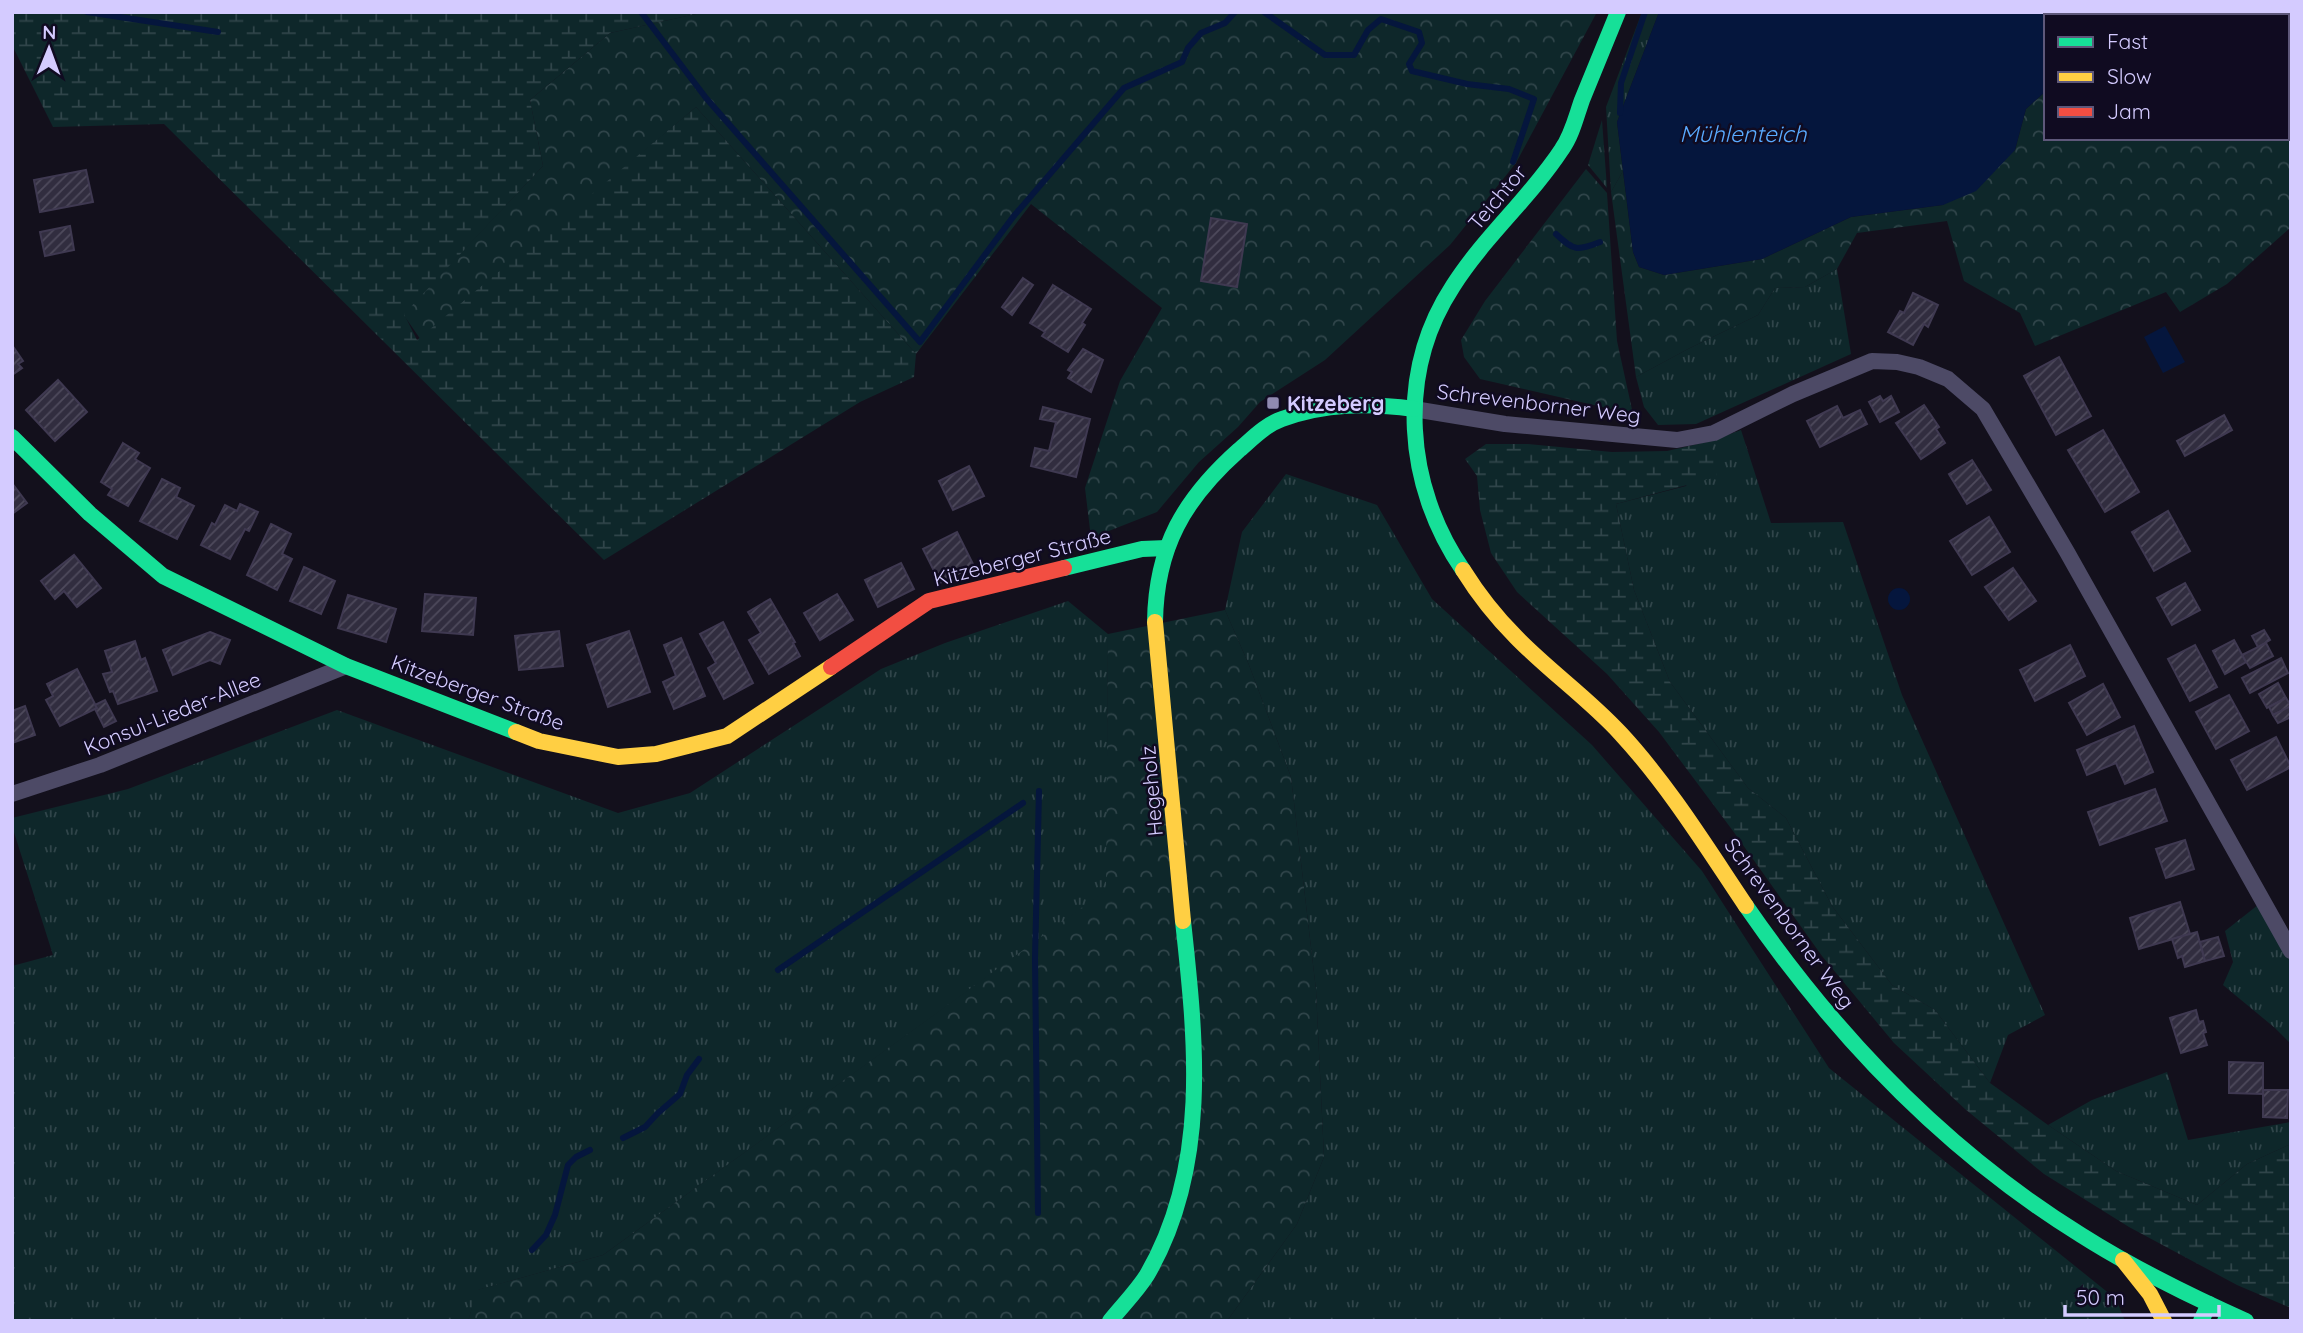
<svg xmlns="http://www.w3.org/2000/svg" width="2303" height="1333" viewBox="0 0 2303 1333" font-family="Quicksand,sans-serif">
<defs>
<pattern id="grass-tufts" width="24" height="20" patternUnits="userSpaceOnUse" patternTransform="scale(1.75)"><rect width="24" height="20" fill="#0e272a"/><path d="M3 7l-1-3M5 7V3M7 7l1-3M15 17l-1-3M17 17v-4M19 17l1-3" fill="none" stroke="#30454a"/></pattern>
<pattern id="forest-crowns" width="20" height="18" patternUnits="userSpaceOnUse" patternTransform="scale(1.75)"><rect width="20" height="18" fill="#0e272a"/><path d="M2 6a3 3 0 1 1 6 0M12 15a3 3 0 1 1 6 0" fill="none" stroke="#30454a"/></pattern>
<pattern id="wetland-marsh" width="20" height="14" patternUnits="userSpaceOnUse" patternTransform="scale(1.75)"><rect width="20" height="14" fill="#0e272a"/><path d="M1 5h8M5 5V1M11 12h8M15 12V8" fill="none" stroke="#30454a"/></pattern>
<pattern id="building-hatch" width="6" height="6" patternUnits="userSpaceOnUse" patternTransform="scale(1.75)"><rect width="6" height="6" fill="#312d3f"/><path d="M-1 1l2-2M0 6l6-6M5 7l2-2" fill="none" stroke="#4e4a5c"/></pattern>
</defs>
<rect width="100%" height="100%" fill="#13101c"/>
<g fill="url(#grass-tufts)">
<polygon points="1642,12 1659,12 1617,122 1623,171 1611,192 1606,107"/>
<polygon points="1602,120 1607,188 1588,165"/>
<polygon points="1837,269 1851,354 1696,424 1658,425 1644,407 1636,377 1688,349 1758,315 1775,288 1805,287"/>
<polygon points="1741,430 1771,523 1843,522 1902,695 2045,1015 2008,1035 1990,1083 1935,1010 1892,985 1832,906 1786,818 1748,788 1670,682 1634,590 1616,504 1686,486 1711,441"/>
<polygon points="1286,474 1377,505 1432,599 1592,745 1702,871 1829,1068 2116,1299 2125,1321 1227,1321 1297,1224 1324,1157 1316,990 1291,777 1249,665 1225,610 1242,532"/>
<polygon points="1068,601 1108,634 1107,890 603,1255 478,1290 468,1321 12,1319 12,966 53,955 12,826 12,818 128,789 337,710 618,813 690,793 881,669 945,643"/>
<polygon points="2263,901 2291,951 2291,1044 2275,1028 2223,985 2233,962 2225,931"/>
<polygon points="2167,1072 2188,1140 2291,1122 2291,1144 2247,1164 2197,1205 2116,1171 2048,1125 2092,1100"/>
</g>
<g fill="url(#forest-crowns)">
<polygon points="705,12 1597,12 1516,163 1450,245 1325,360 1260,402 1238,427 1199,462 1157,512 1091,538 1085,488 1120,381 1162,308 1031,204 916,354 696,107 421,340 403,314 543,166 530,100 610,33"/>
<polygon points="2291,15 2291,227 2227,284 2180,312 2166,292 2035,346 2020,313 1964,281 1947,221 1857,233 1837,269 1805,287 1775,288 1758,315 1688,349 1636,377 1611,192 1623,171 1633,252 1639,267 1664,275 1762,259 1851,217 1943,205 2015,150 2026,109 2046,91 2046,138 2287,138 2287,16"/>
<polygon points="1586,169 1607,193 1617,341 1633,414 1480,379 1464,357 1461,340 1485,301"/>
<polygon points="1225,610 1249,665 1291,777 1316,990 1324,1157 1297,1224 1227,1321 468,1321 477,1290 603,1255 1106,890 1108,634"/>
</g>
<g fill="url(#wetland-marsh)">
<polygon points="12,12 705,12 610,33 530,100 543,166 404,314 417,340 696,107 916,354 914,377 860,402 604,560 164,124 53,127 12,45"/>
<polygon points="2131,12 2291,12 2291,15 2127,16"/>
<polygon points="1711,441 1717,477 1616,504 1634,590 1670,682 1748,788 1786,818 1832,906 1892,985 1935,1010 1990,1083 2048,1125 2116,1171 2197,1205 2247,1164 2291,1144 2291,1308 2237,1285 2129,1227 2044,1174 1965,1109 1894,1043 1822,956 1733,831 1659,732 1607,674 1517,592 1491,553 1480,510 1477,476 1465,459 1486,444 1528,444 1612,452 1667,451"/>
</g>
<g fill="#05163d">
<polygon points="1659,12 2131,12 2127,16 2046,16 2046,91 2026,109 2015,150 1976,191 1943,205 1851,217 1762,259 1664,275 1639,267 1633,252 1617,122"/>
<polygon points="2165,326 2185,362 2163,373 2144,337"/>
<circle cx="1899" cy="599" r="11"/>
</g>
<g fill="none" stroke-linecap="round" stroke-linejoin="round">
<g stroke="#05163d" stroke-width="6">
<polyline points="87,12 218,32"/>
<polyline points="641,12 706,98 920,342 1013,217 1124,88 1182,62 1188,48 1201,33 1225,23 1235,12"/>
<polyline points="1264,12 1325,55 1354,55 1368,30 1381,19 1419,32 1422,43 1409,64 1412,71 1467,84 1509,89 1534,99 1513,162"/>
<polyline points="1620,113 1621,83 1645,12"/>
<path d="M1556,234C1574,251 1577,251 1600,242"/>
<polyline points="778,970 1023,803"/>
<polyline points="623,1138 645,1127 658,1113 680,1094 687,1075 699,1059"/>
<polyline points="1038,1213 1035,958 1039,791"/>
<polyline points="532,1250 546,1235 555,1215 568,1165 576,1157 590,1150"/>
</g>
</g>
<g fill="url(#building-hatch)" stroke="#3f3951" stroke-width="2">
<polygon points="86,170 93,202 40,212 34,180"/>
<polygon points="1211,218 1247,224 1237,287 1201,281"/>
<polygon points="70,226 74,250 45,256 40,232"/>
<polygon points="1023,278 1033,285 1012,315 1002,307"/>
<polygon points="1053,285 1091,309 1082,323 1085,325 1068,352 1042,336 1045,332 1030,323"/>
<polygon points="1913,293 1938,305 1928,327 1924,324 1913,345 1888,332 1900,311 1904,313"/>
<polygon points="12,345 23,361 18,364 22,368 12,375"/>
<polygon points="1083,349 1103,360 1091,392 1068,378 1072,372 1068,370"/>
<polygon points="2059,357 2091,416 2056,435 2024,376"/>
<polygon points="58,380 87,412 55,441 26,410"/>
<polygon points="1880,396 1883,401 1891,396 1899,412 1880,422 1869,402"/>
<polygon points="1924,405 1939,427 1936,429 1945,443 1921,459 1896,423"/>
<polygon points="1837,406 1843,418 1860,410 1867,424 1820,447 1807,421"/>
<polygon points="1043,407 1090,419 1076,477 1031,466 1035,448 1049,451 1056,422 1040,419"/>
<polygon points="2224,415 2232,430 2185,456 2177,441"/>
<polygon points="2103,430 2139,492 2105,512 2068,450"/>
<polygon points="123,443 139,453 135,459 150,468 128,506 108,495 112,489 101,482"/>
<polygon points="1972,460 1991,490 1967,504 1949,474"/>
<polygon points="969,466 984,496 953,510 939,481"/>
<polygon points="162,479 180,488 176,497 194,506 177,539 140,521"/>
<polygon points="12,483 27,503 12,514"/>
<polygon points="240,504 258,512 249,531 245,529 230,559 201,545 212,523 215,525 225,505 237,511"/>
<polygon points="2168,511 2190,551 2154,571 2132,532"/>
<polygon points="1989,517 2010,552 1972,575 1950,541"/>
<polygon points="271,524 291,534 282,554 292,559 277,590 247,575"/>
<polygon points="957,532 974,566 940,583 923,549"/>
<polygon points="74,555 101,588 77,607 64,591 55,599 41,581"/>
<polygon points="901,563 914,589 878,607 865,580"/>
<polygon points="304,567 335,581 321,614 290,601"/>
<polygon points="2013,568 2036,601 2009,620 1985,587"/>
<polygon points="2185,583 2200,610 2172,625 2157,598"/>
<polygon points="425,594 476,598 473,635 422,631"/>
<polygon points="837,594 853,620 820,640 804,613"/>
<polygon points="348,595 396,609 386,642 338,628"/>
<polygon points="770,599 795,642 793,643 800,656 769,674 749,640 761,633 748,612"/>
<polygon points="723,622 753,683 724,699 708,668 716,663 700,634"/>
<polygon points="2264,630 2270,640 2258,647 2252,636"/>
<polygon points="559,631 563,666 519,670 515,636"/>
<polygon points="629,631 650,692 608,707 587,645"/>
<polygon points="210,632 230,640 220,664 210,660 173,675 163,650"/>
<polygon points="681,638 705,696 674,709 663,682 676,676 664,645"/>
<polygon points="2234,640 2246,662 2225,674 2213,651"/>
<polygon points="135,641 141,660 145,658 157,691 118,704 113,691 110,692 103,674 112,672 105,651"/>
<polygon points="2266,643 2273,656 2250,668 2242,655"/>
<polygon points="2070,645 2085,676 2035,701 2020,670"/>
<polygon points="2195,645 2217,687 2190,701 2168,659"/>
<polygon points="2281,658 2288,673 2250,693 2242,678"/>
<polygon points="77,669 97,708 60,726 46,700 53,696 47,684"/>
<polygon points="2278,683 2286,698 2267,708 2259,694"/>
<polygon points="2103,684 2120,717 2087,735 2069,703"/>
<polygon points="2229,695 2249,731 2216,749 2196,712"/>
<polygon points="2286,698 2291,706 2273,715 2269,707"/>
<polygon points="105,700 116,721 104,727 95,709 97,708 95,705"/>
<polygon points="25,706 35,735 12,743 12,711"/>
<polygon points="2291,706 2291,717 2278,723 2273,715"/>
<polygon points="2134,726 2153,772 2125,784 2116,763 2087,775 2077,750"/>
<polygon points="2276,737 2291,767 2247,790 2231,760"/>
<polygon points="2155,789 2167,821 2100,845 2088,812"/>
<polygon points="2185,840 2194,869 2166,878 2156,849"/>
<polygon points="2180,902 2190,934 2139,949 2130,918"/>
<polygon points="2197,932 2205,961 2185,967 2182,956 2178,958 2172,939"/>
<polygon points="2218,937 2224,956 2205,961 2200,942"/>
<polygon points="2196,1010 2199,1022 2203,1021 2206,1032 2203,1033 2207,1045 2181,1053 2170,1018"/>
<polygon points="2229,1062 2263,1063 2263,1094 2229,1093"/>
<polygon points="2263,1090 2288,1090 2287,1118 2263,1117"/>
</g>
<g fill="none" stroke-linecap="round" stroke-linejoin="round">
<g stroke="#4d4a66" stroke-width="16">
<polyline points="1414,409 1505,424 1677,440 1714,433 1793,394 1872,361 1897,362 1919,367 1948,379 1983,409 2067,552 2291,951"/>
<polyline points="12,794 100,765 346,666"/>
</g>
<g stroke="#16e098" stroke-width="16">
<polyline points="12,437 90,514 163,576 346,666 516,732"/>
<polyline points="1064,568 1142,549 1167,548"/>
<path d="M1463,570C1405,486 1396,373 1453,286C1484,237 1530,198 1562,149C1572,135 1576,117 1582,100C1594,71 1606,42 1618,12"/>
<path d="M1155,622C1156,547 1184,499 1239,450C1252,439 1265,425 1282,419C1325,403 1369,403 1414,409"/>
<path d="M1746,906C1835,1035 1947,1152 2081,1235C2133,1268 2190,1296 2246,1321"/>
<path d="M1110,1321C1122,1306 1137,1291 1147,1275C1210,1167 1196,1040 1183,921"/>
<polyline points="2201,1321 2209,1304"/>
<polyline points="2225,1321 2229,1314"/>
</g>
<g stroke="#ffcf43" stroke-width="16">
<path d="M1463,570C1478,594 1496,617 1516,637C1549,671 1589,699 1621,734C1669,786 1707,848 1746,906"/>
<polyline points="1155,622 1183,921"/>
<polyline points="516,732 539,741 618,757 656,754 727,736 831,667"/>
<polyline points="2123,1260 2150,1294 2164,1321"/>
</g>
<polyline stroke="#f24e42" stroke-width="16" points="831,667 929,601 1064,568"/>
</g>
<rect fill="#908ab0" stroke="#100b21" stroke-width="2.5" x="1266" y="396" width="14" height="14" rx="3.5"/>
<g text-anchor="middle" dominant-baseline="central" stroke-width="5" stroke-linejoin="round" paint-order="stroke">
<g font-size="21" fill="#d4cbff" stroke="#100b21">
<text transform="translate(1497 197) rotate(-50)">Teichtor</text>
<text transform="translate(1539 403) rotate(7)">Schrevenborner Weg</text>
<text transform="translate(1022 557) rotate(-14)">Kitzeberger Straße</text>
<text transform="translate(478 692) rotate(20)">Kitzeberger Straße</text>
<text transform="translate(172 713) rotate(-22)">Konsul-Lieder-Allee</text>
<text transform="translate(1151 791) rotate(-95)">Hegeholz</text>
<text transform="translate(1790 923) rotate(54)">Schrevenborner Weg</text>
</g>
<g font-size="21" font-weight="bold" fill="#d4cbff" stroke="#100b21" text-anchor="start">
<text x="1287" y="403">Kitzeberg</text>
</g>
<g font-size="23" font-style="italic" fill="#59aaff" stroke="#100b21">
<text x="1743" y="133">Mühlenteich</text>
</g>
</g>
<rect width="2303" height="1333" fill="none" stroke="#d4cbff" stroke-width="28"/>
<rect x="2044" y="14" width="245" height="126" fill="#100b21" stroke="#5e587a" stroke-width="2"/>
<rect x="2058" y="37" width="35" height="10" fill="#16e098" stroke="#5e587a" stroke-width="2"/>
<text x="2107" y="49" font-size="21" fill="#d4cbff">Fast</text>
<rect x="2058" y="72" width="35" height="10" fill="#ffcf43" stroke="#5e587a" stroke-width="2"/>
<text x="2107" y="84" font-size="21" fill="#d4cbff">Slow</text>
<rect x="2058" y="107" width="35" height="10" fill="#f24e42" stroke="#5e587a" stroke-width="2"/>
<text x="2107" y="119" font-size="21" fill="#d4cbff">Jam</text>
<g transform="translate(49 49) rotate(1)" stroke="#100b21" stroke-width="5" paint-order="stroke">
<path d="M0-5L12 26L0 18L-12 26Z" fill="#d4cbff"/>
<text y="-10" font-size="19" font-weight="bold" text-anchor="middle" fill="#d4cbff">N</text>
</g>
<path d="M2065 1305v10h154v-10" fill="none" stroke="#d4cbff" stroke-width="3.5"/>
<text x="2076" y="1305" font-size="21" fill="#d4cbff" stroke="#100b21" stroke-width="5" paint-order="stroke">50 m</text>
</svg>
